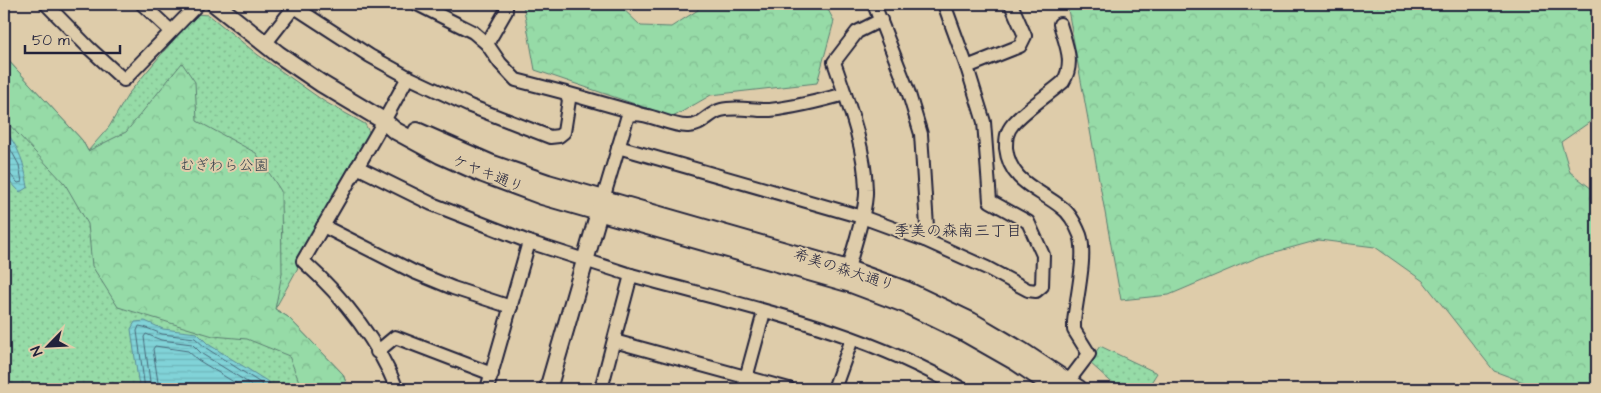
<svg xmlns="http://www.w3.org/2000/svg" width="1601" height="393" viewBox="0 0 1601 393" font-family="'Architects Daughter','Klee One',sans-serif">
<defs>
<pattern id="grass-dots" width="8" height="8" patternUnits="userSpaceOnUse" patternTransform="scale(1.25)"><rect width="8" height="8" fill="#96dba7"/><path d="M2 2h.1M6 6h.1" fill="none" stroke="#81bc91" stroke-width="1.8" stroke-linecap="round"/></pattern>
<pattern id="forest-crowns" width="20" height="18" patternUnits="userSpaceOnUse" patternTransform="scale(1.25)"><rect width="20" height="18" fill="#96dba7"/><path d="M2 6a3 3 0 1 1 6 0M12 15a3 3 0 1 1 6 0" fill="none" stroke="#81bc91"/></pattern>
<pattern id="water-rules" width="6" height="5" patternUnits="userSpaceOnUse" patternTransform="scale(1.25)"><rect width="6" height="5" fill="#81d3d8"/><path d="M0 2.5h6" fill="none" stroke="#6fb5ba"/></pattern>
</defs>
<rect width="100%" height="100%" fill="#deccaa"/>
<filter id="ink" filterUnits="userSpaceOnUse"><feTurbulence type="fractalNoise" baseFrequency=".02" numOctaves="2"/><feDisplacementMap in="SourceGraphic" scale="10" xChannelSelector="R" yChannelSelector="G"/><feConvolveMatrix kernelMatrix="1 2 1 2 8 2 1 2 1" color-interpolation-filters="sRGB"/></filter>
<g filter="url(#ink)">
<g fill="url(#grass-dots)" stroke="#5c7e71">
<polygon points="195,14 209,15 258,55 291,78 325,102 365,124 370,134 296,261 300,264 275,309 288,317 343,374 348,389 4,389 4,56 82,140 88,151 109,127 129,93"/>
<polygon points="1100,346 1157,373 1147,389 1119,389 1089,362"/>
</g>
<g fill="url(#forest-crowns)" stroke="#5c7e71">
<polygon points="523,4 618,4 641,26 671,27 698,10 698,4 825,4 834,21 817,83 711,95 673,117 535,70"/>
<polygon points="1067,4 1597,4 1597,117 1561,142 1570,172 1592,189 1597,187 1597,389 1542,389 1494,371 1423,281 1375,247 1319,240 1261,256 1169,295 1121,300"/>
<polygon points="4,56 82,140 88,151 126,132 182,63 195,82 197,121 256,153 281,191 282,274 275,309 288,317 343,374 348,389 302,389 289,356 247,339 213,336 118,307 92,266 88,224 65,184 4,119"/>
</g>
<g fill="url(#water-rules)" stroke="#5b8c99">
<path d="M4,129C20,149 24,163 28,187L20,192L4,175Z"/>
<polygon points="145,321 163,329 197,333 208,344 270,383 267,389 141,389 138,380 131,329 135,322"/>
</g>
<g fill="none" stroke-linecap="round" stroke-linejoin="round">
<g stroke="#48697a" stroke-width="1">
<polyline points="4,137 19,165 22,182 18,183 9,173 4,172"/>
<polyline points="145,389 137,331 139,326 144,327 162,334 195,338 206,348 262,384 263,389"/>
<polyline points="151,389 144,337 146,334 161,340 192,344 202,354 255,387 256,389"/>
<polyline points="159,389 153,349 155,346 188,351 198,360 245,389"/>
</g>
<defs>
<g id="street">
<polyline points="46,4 89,48 124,80 198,4"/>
<polyline points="142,4 171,31"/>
<polyline points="290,4 370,56 408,77 470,106 550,137 559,136 564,132 569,100 566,93 516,80 500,63 487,44 473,32 417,4"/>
<polyline points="874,4 908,91 921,134 927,227 925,240"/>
<path d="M1060,24C1066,45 1075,63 1063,82C1048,95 1025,110 1013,124C1006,132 1006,139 1006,148C1010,183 1039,189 1061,207C1070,213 1076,225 1080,235C1087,255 1076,300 1074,322V330L1089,354L1064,387"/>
<polyline points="265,44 294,7"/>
<polyline points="487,44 506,11 506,4"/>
<polyline points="967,67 1020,46 1025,36 1011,4"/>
<polyline points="566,93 637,113"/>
<polyline points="618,147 862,217 925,240 987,268 1028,290 1036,291 1042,286 1043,255 1028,222 990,201 984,122 967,67 944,4"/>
<polyline points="357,167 432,204 529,242 487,389"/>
<path d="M603,199L628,115C649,111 667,126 687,126C702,127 708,113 721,110C737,106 754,111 770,110C796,107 820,101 845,94"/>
<polyline points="323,226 414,272 453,288 511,307"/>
<polyline points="529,242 631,275"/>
<path d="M848,269C853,248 867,210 866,190C865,146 848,103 834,62L857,32L881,20"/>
<polyline points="614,341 789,389"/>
<polyline points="377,352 395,337 492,374"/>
<path d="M397,389C377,340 342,296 303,261L384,121L408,77"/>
<path d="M601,389L631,275C743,306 861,329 962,389"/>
<polyline points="743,389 764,312"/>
<polyline points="834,389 852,339"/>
</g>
<g id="secondary">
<polyline points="215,4 278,54 322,84 384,121 394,130 440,155 483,174 542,196 851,284 907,305 965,333 1016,362 1056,389"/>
<polyline points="417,131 490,163 548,183 848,269 906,290 971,321 1022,351 1079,389"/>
<polyline points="548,389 602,202"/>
</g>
</defs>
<use href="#street" stroke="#22223b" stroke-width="16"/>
<use href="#secondary" stroke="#22223b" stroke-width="20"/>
<use href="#street" stroke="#deccaa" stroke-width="12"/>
<use href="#secondary" stroke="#deccaa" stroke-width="16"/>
</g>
</g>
<g text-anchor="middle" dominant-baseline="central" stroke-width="4" stroke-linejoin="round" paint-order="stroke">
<g font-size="15" fill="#333e4b" stroke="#deccaa">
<text x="224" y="165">むぎわら公園</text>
</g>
<g font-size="15" fill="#22223b" stroke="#deccaa">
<text transform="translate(488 174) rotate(22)">ケヤキ通り</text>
<text transform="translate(844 270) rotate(18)">希美の森大通り</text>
</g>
<g font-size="16" fill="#22223b" stroke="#deccaa">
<text x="958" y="231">季美の森南三丁目</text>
</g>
</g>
<rect width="1601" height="393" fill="none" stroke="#deccaa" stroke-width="20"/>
<rect x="10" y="10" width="1581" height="373" fill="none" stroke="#22223b" stroke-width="2" filter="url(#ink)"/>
<g transform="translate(48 346) rotate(246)" stroke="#deccaa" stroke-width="4" paint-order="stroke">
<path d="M0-4L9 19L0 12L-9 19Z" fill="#22223b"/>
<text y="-8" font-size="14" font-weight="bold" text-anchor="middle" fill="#22223b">N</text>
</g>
<path d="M25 45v8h95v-8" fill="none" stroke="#22223b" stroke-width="2.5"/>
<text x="32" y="45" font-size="15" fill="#22223b" stroke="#deccaa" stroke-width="4" paint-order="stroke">50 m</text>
</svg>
